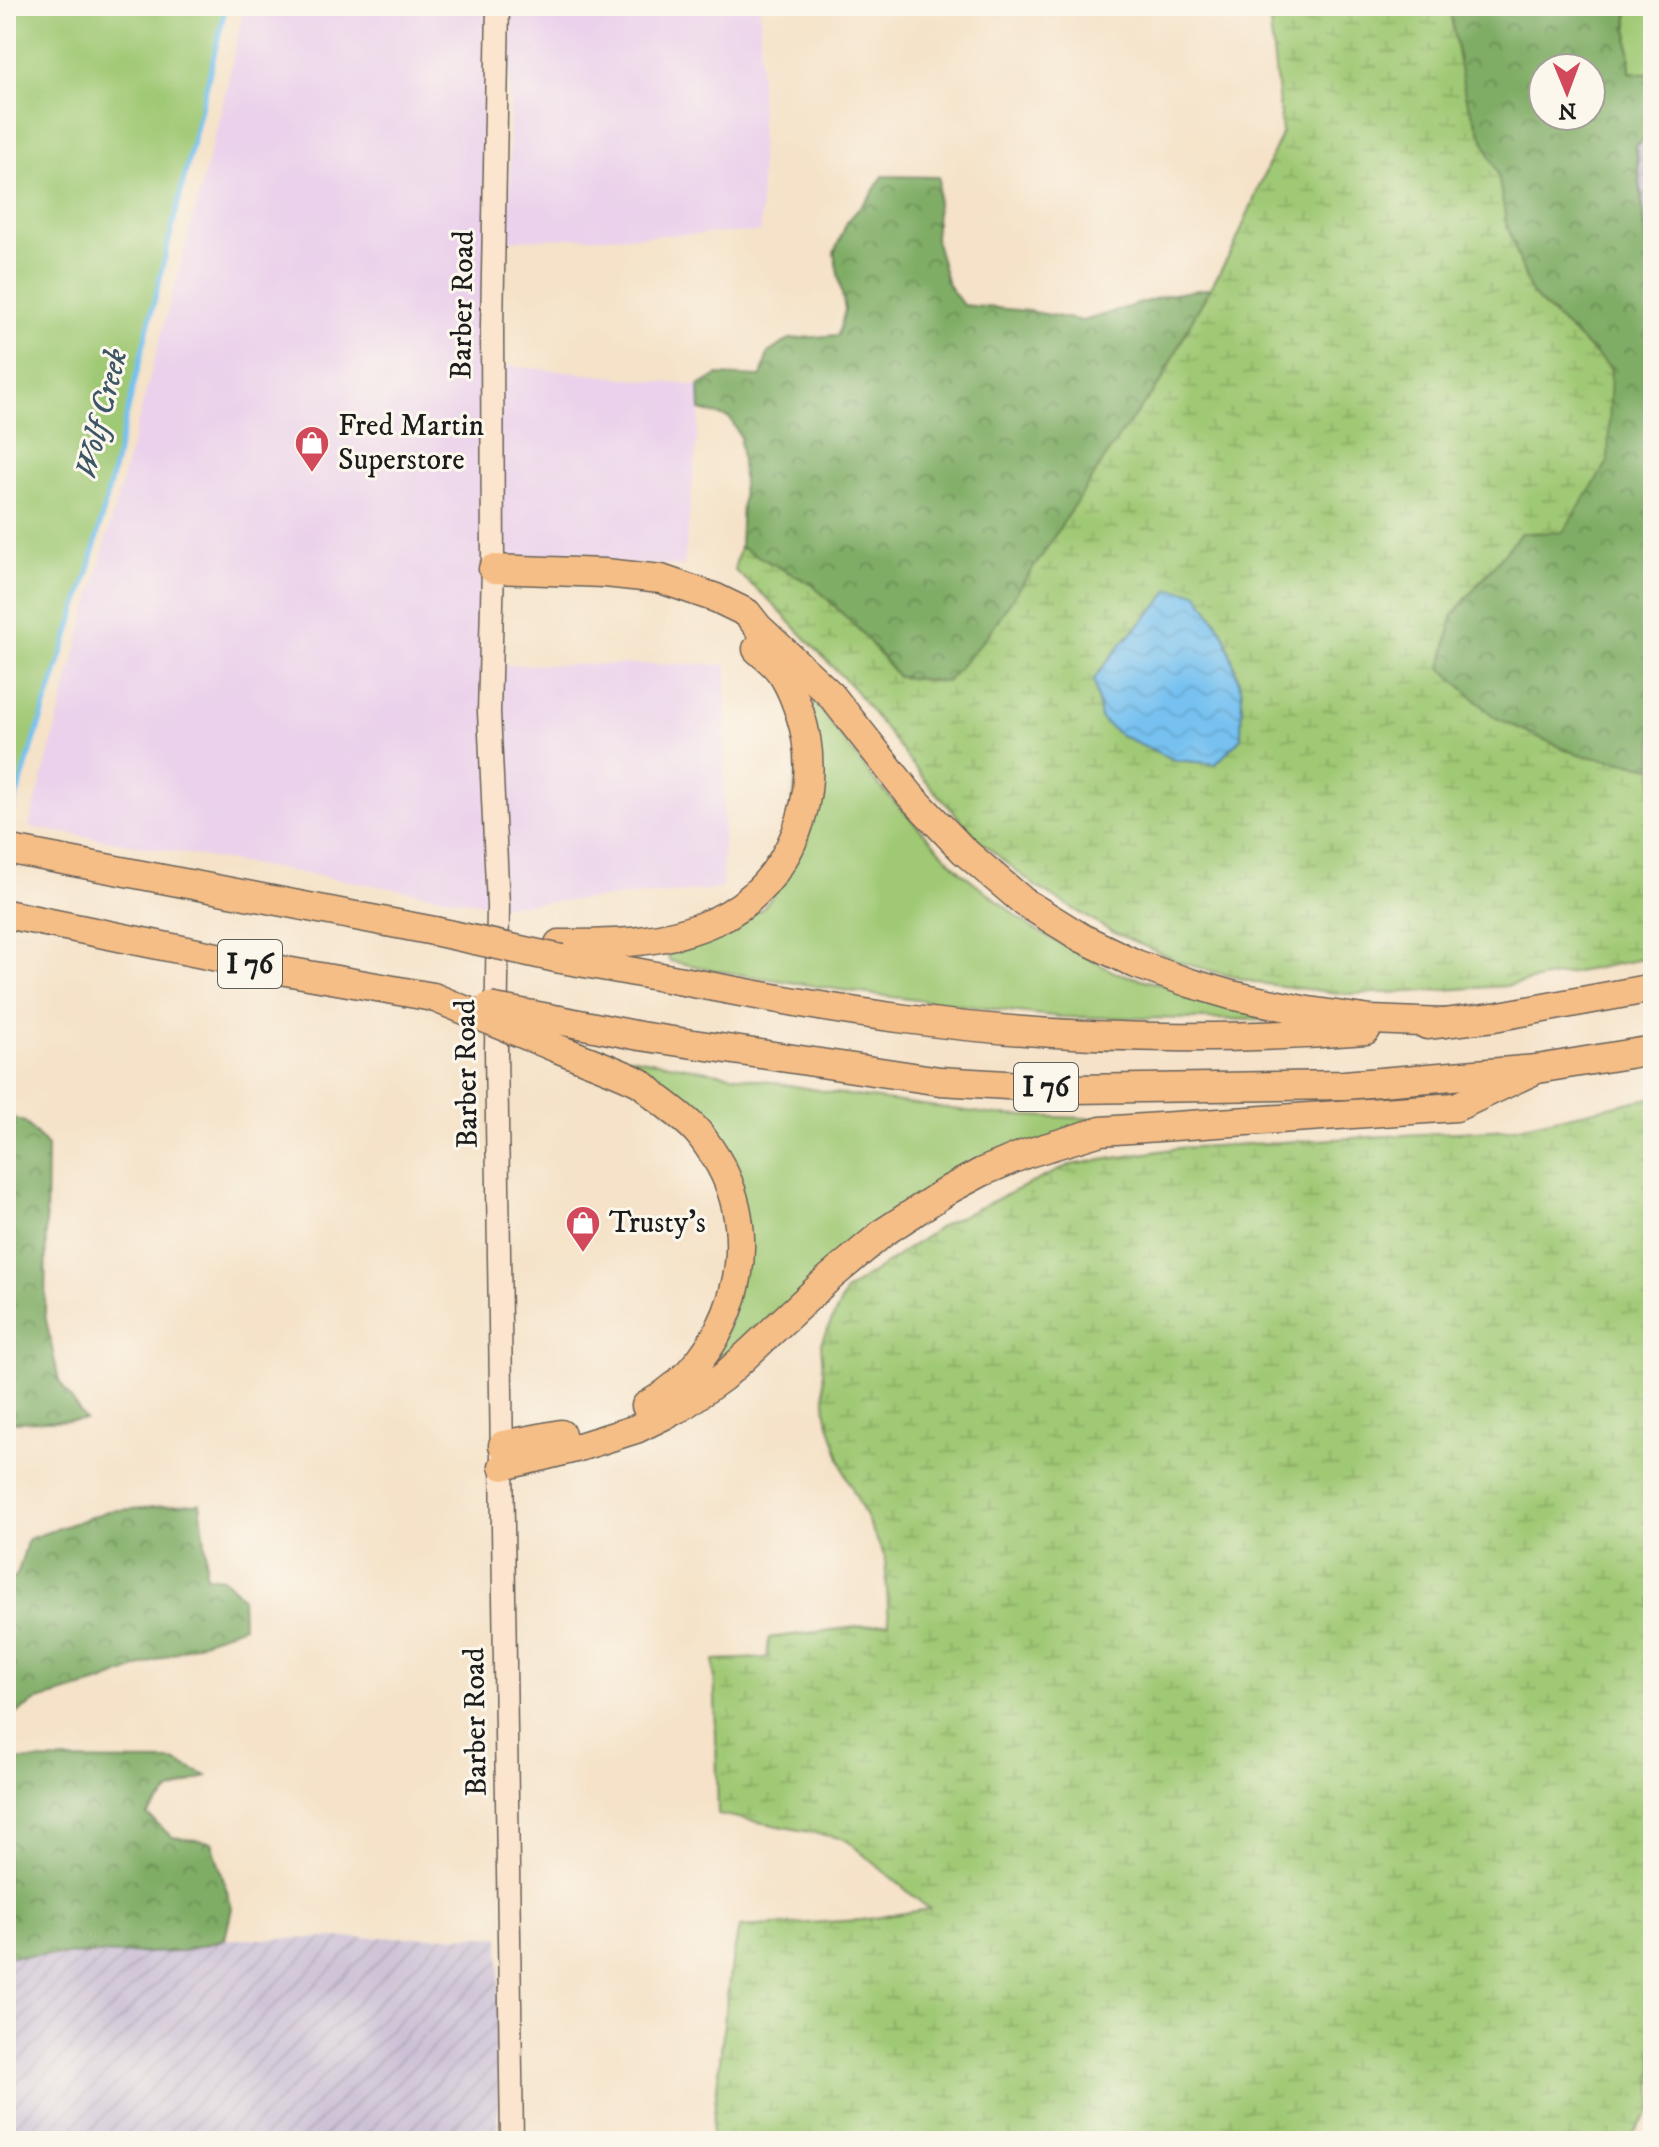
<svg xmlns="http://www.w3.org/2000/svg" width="1659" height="2147" viewBox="0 0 1659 2147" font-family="'IM FELL DW Pica',serif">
<defs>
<pattern id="industrial-furrows" width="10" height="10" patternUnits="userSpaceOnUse" patternTransform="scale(2)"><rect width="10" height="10" fill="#cbbfd5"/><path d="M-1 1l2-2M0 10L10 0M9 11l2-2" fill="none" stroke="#aea4b6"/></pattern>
<pattern id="forest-crowns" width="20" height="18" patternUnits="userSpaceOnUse" patternTransform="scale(2)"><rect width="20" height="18" fill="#80ad66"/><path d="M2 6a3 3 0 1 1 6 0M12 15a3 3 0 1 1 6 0" fill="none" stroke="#688c53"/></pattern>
<pattern id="wetland-marsh" width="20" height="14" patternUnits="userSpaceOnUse" patternTransform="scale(2)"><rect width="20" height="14" fill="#a0c974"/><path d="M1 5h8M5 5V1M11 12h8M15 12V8" fill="none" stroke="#89ac64"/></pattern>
<pattern id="water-waves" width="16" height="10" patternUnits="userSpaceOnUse" patternTransform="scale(2)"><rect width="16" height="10" fill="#76c1f0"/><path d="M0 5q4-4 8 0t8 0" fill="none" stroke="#66a5cd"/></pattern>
</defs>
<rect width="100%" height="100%" fill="#fbf7ec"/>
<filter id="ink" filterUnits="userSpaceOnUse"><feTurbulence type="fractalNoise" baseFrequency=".0125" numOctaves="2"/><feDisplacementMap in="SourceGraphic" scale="16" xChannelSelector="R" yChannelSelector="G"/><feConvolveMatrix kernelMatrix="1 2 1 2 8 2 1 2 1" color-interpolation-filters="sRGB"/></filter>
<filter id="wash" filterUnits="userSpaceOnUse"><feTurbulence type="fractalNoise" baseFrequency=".006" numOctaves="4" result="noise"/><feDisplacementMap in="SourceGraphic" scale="32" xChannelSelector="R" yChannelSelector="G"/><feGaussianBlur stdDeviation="1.8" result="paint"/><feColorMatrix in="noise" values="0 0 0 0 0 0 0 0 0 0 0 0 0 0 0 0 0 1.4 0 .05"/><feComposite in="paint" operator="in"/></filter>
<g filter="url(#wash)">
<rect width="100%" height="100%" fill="#f5e2c8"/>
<g fill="#ebd1eb">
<polygon points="244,6 498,6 492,364 699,386 700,410 684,566 493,557 491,665 727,664 722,889 498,906 29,827 221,112"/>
<polygon points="510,6 760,6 761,232 510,240"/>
</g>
<g fill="url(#industrial-furrows)">
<polygon points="1653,133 1653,267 1649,260 1636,146"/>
<polygon points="500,1936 498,2141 6,2141 6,1942"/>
</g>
<g fill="#a0c974" stroke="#5e7248" stroke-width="2">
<polygon points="10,6 226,6 89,570 9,819 6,818 6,31 9,29"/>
<polygon points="1627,6 1653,6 1653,75 1630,72"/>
<polygon points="815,703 874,780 960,871 1032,928 1114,972 1274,1014 1275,1020 1060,1017 875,995 730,973 670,961 667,955 715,940 763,908 786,878 802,705"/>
<polygon points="600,1052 834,1093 996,1115 1112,1119 1016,1151 699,1387 731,1320 730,1166"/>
</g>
<g fill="url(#forest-crowns)" stroke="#4e6441" stroke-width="2" fill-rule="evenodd">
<path d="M1449,6H1627L1630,72L1653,75V133L1636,146L1649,260L1653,267V767L1578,755L1494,717L1441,668L1453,615L1521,533L1611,369L1531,294L1506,222L1498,175L1465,96ZM1543,68H1591V116H1543Z"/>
<polygon points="883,176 939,177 935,238 948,285 963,305 1028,311 1083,321 1167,295 1210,288 1191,322 1162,381 1120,435 1041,557 986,637 947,682 898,677 863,634 813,585 740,547 743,478 740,436 730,418 700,410 699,386 717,375 761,377 768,353 790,339 838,335 845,310 834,253 847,222 870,196"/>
<polygon points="6,1115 25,1122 47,1146 45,1315 59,1381 85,1420 6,1422"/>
<polygon points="200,1503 206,1550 206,1576 223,1578 242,1597 243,1626 96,1684 38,1700 6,1720 13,1760 174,1761 207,1776 169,1792 147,1815 172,1837 212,1842 232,1908 225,1939 179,1952 6,1956 6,1584 17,1575 28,1539 108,1511"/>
</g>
<g fill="url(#wetland-marsh)" stroke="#5e7248" stroke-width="2">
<polygon points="1268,6 1449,6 1465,96 1498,175 1506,222 1531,294 1611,369 1608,462 1563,532 1521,533 1453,614 1441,668 1494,717 1578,755 1653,767 1653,957 1505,986 1412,992 1346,994 1257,983 1179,962 1109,930 1035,886 980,841 923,778 854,689 767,598 734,570 740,547 813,585 863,634 898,677 947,682 986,637 1041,557 1120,435 1162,381 1191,322 1234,247 1282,132"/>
<polygon points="1653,1097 1653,2109 1627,2141 711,2141 729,1979 739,1927 862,1920 929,1909 845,1839 718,1814 714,1660 767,1658 769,1638 889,1623 885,1557 844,1471 826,1414 821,1343 846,1291 944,1224 1070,1165 1179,1148 1510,1129"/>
</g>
<polygon fill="url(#water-waves)" stroke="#496e86" stroke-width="2" points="1170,589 1198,593 1225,636 1242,692 1241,738 1216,764 1175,760 1120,735 1101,719 1094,679 1121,644 1158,605"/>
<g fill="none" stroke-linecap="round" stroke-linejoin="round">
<polyline stroke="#76c1f0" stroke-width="5" points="6,829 89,570 226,6"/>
</g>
</g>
<g filter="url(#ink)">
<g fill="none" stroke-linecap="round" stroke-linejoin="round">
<defs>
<polyline id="secondary" points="498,6 492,327 493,569 489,712 498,906 496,1050 512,2141"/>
<g id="highway">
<polyline points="493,569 605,573 661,579 716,598 747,613 758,627 831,695 910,795 964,851 1024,902 1082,938 1136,964 1190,983 1231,995 1302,1010 1371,1020 1444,1023"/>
<polyline points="6,849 434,931"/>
<polyline points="6,914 286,971 433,997"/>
<path d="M559,944C612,944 665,944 715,921C791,886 826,792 800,714C795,699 789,682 779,670C773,662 764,656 757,649"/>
<path d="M561,959C676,978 790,1004 906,1019C1058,1039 1214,1042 1366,1030"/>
<polyline points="559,1020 640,1036 940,1081 1073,1089 1344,1085 1537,1069 1653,1050"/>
<polyline points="1427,1025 1494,1017 1653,988"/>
<path d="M552,1046C580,1058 610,1068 637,1081C645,1085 650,1091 656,1097C669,1107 683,1117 694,1128C703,1137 709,1147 716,1158C768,1243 732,1358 646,1406"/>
<polyline points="503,1445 561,1434"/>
<polyline points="503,1466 576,1448 636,1429 681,1407 723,1377 827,1280 884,1232 950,1189 982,1172 1025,1154 1101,1131 1456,1107 1537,1069"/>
</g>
</defs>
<use href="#secondary" stroke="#686158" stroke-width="25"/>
<use href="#highway" stroke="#686158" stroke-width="31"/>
<use href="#secondary" stroke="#fbe5cf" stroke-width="22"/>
<use href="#highway" stroke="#f6be87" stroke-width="28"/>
<defs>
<g id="highway-bridge">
<polyline points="434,931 561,959"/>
<polyline points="433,997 552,1046"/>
<polyline points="489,1007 559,1020"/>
</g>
</defs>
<use href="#highway-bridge" stroke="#686158" stroke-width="31" stroke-linecap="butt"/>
<use href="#highway-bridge" stroke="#f6be87" stroke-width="28"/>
</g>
</g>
<defs>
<symbol id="shop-pin" viewBox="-11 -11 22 30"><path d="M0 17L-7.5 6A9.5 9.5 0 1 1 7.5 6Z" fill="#d1495b" stroke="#fbf7ec"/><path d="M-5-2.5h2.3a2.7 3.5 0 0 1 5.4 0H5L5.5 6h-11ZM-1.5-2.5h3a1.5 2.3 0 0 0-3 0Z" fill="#fff"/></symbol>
</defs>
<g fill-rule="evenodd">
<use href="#shop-pin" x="292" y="423" width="40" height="54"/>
<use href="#shop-pin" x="563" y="1203" width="40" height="54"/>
</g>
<g text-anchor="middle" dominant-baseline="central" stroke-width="6" stroke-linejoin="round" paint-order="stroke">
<g fill="#fbf7ec" stroke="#5f5e5a" stroke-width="2">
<rect x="218" y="940" width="64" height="48" rx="6"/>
<rect x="1014" y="1063" width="64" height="48" rx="6"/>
</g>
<g font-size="28" font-weight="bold" fill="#1c1c1c">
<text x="250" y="964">I 76</text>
<text x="1046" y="1087">I 76</text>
</g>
<g font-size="30" fill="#1c1c1c" stroke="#fbf7ec">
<text transform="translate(463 305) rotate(-89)">Barber Road</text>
<text transform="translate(467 1074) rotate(-91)">Barber Road</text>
<text transform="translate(476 1722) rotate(-91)">Barber Road</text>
</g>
<g font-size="30" fill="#1c1c1c" stroke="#fbf7ec" text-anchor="start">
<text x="338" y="426">Fred Martin<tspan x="338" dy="34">Superstore</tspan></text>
<text x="609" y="1223">Trusty's</text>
</g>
<g font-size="32" font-style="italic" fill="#3c5666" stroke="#fbf7ec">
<text transform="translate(102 414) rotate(-76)">Wolf Creek</text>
</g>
</g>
<rect width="1659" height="2147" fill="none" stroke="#fbf7ec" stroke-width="32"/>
<g transform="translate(1567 92) rotate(179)"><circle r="38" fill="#fbf7ec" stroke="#a29f99" stroke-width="2"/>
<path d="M0-6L14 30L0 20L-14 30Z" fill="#d1495b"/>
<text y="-12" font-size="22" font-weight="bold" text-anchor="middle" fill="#1c1c1c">N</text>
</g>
</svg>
